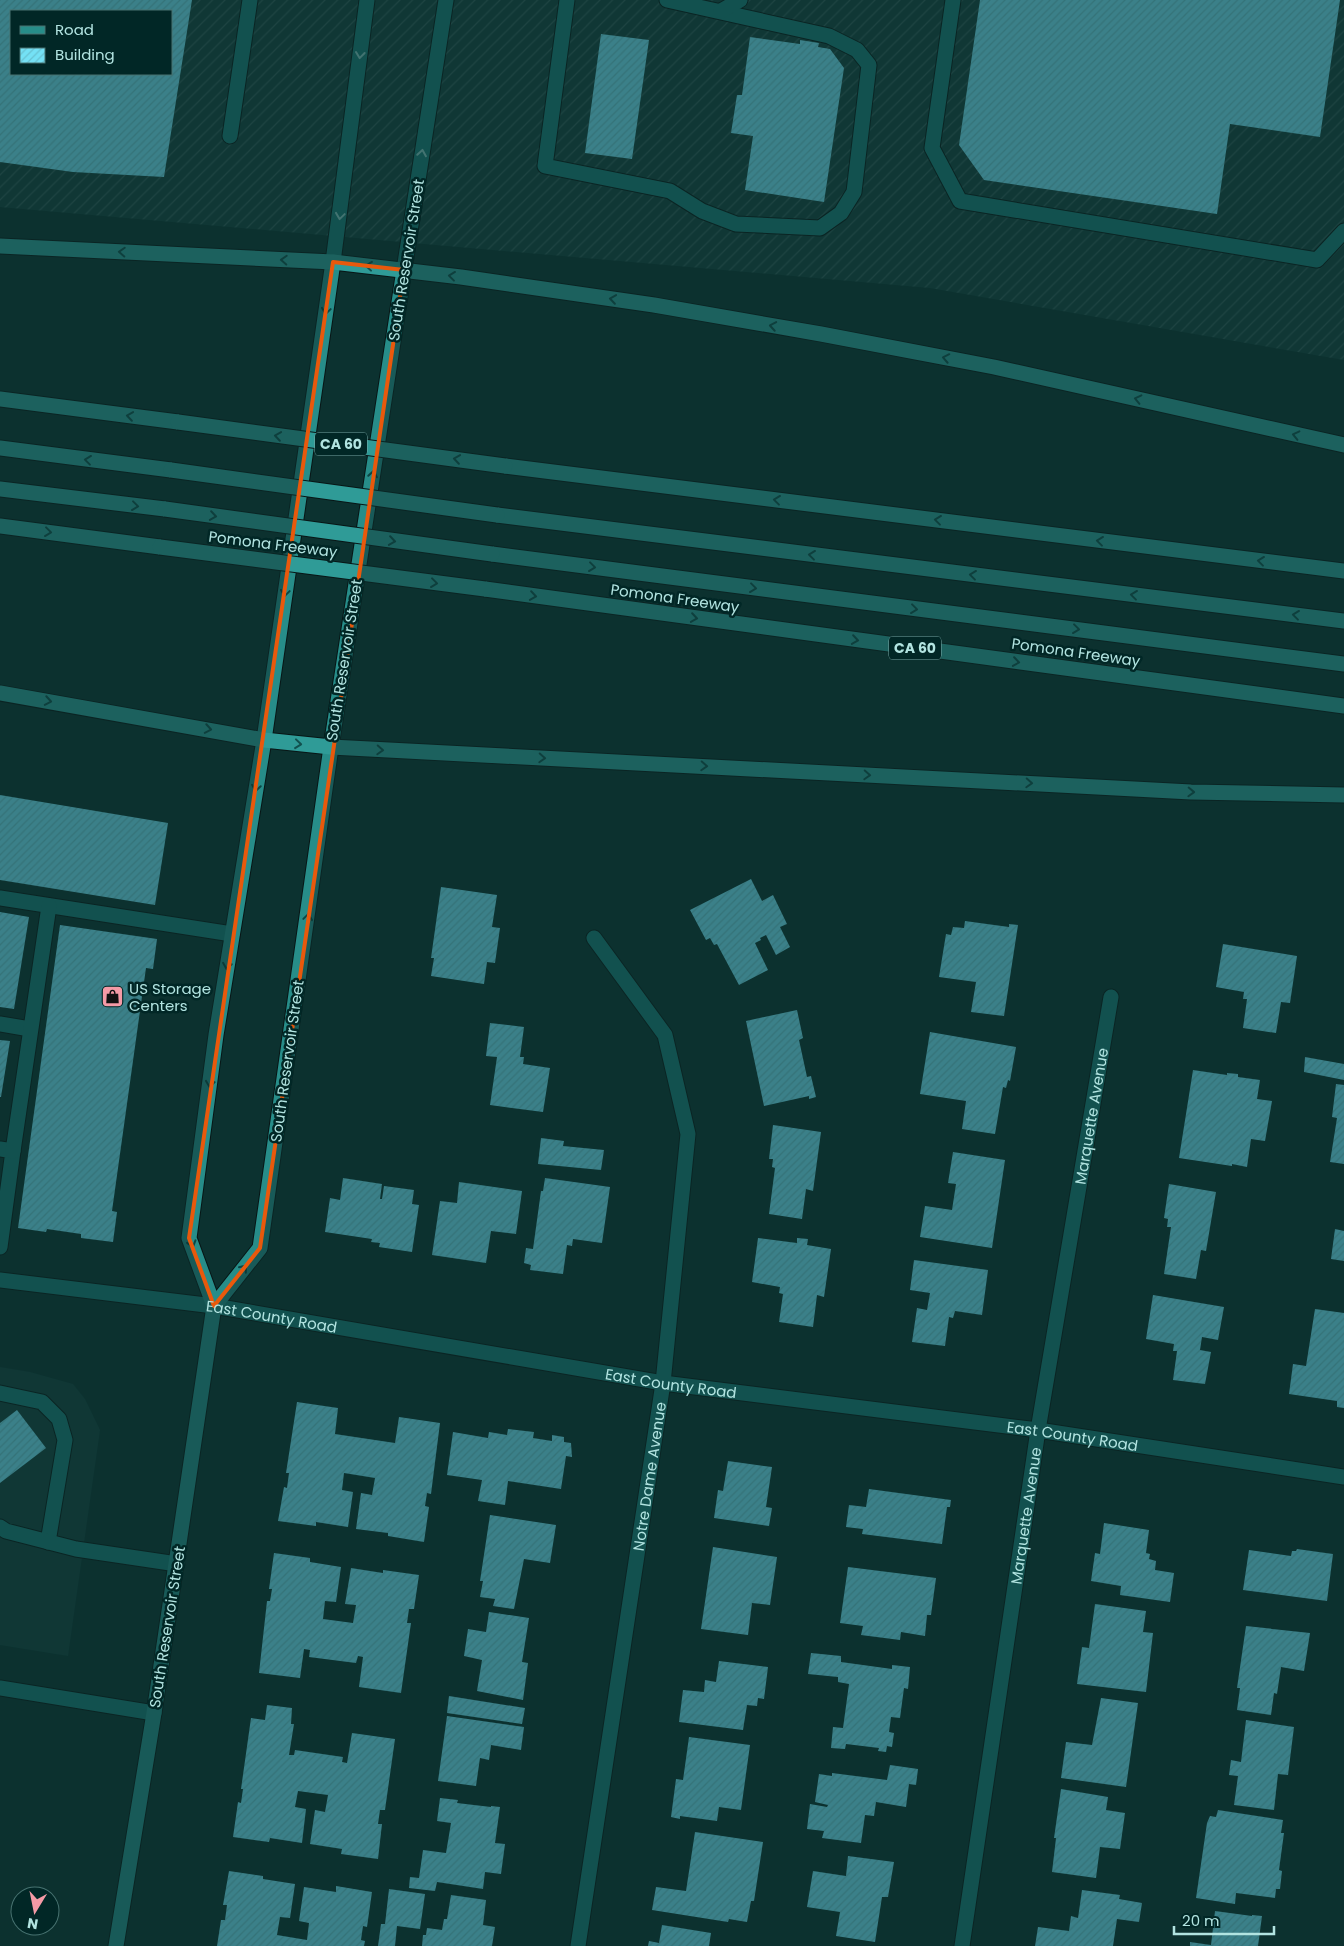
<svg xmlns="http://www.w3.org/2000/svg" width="1344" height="1946" viewBox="0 0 1344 1946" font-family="Poppins,sans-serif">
<defs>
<pattern id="industrial-furrows" width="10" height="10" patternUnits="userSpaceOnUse" patternTransform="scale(1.25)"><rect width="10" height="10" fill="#143f3d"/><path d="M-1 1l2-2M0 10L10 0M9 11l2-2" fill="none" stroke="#345b59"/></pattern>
<pattern id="building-hatch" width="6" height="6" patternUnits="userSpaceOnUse" patternTransform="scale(1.25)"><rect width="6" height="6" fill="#74e1f5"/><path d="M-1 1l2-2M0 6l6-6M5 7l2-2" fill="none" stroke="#67c2d2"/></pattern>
</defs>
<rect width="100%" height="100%" fill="#0c3230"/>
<polygon fill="#143f3d" points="0,1367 30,1372 73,1384 85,1399 100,1430 68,1656 0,1645"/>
<path fill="url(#industrial-furrows)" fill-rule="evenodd" d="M0,0H1344V360L930,288L0,207ZM11,11H171V74H11Z"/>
<g fill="url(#building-hatch)" fill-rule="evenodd">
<path d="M0,0H192L164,177L73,172L0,162ZM11,11H171V74H11Z"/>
<polygon points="980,0 1340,0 1320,137 1230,124 1217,214 984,180 959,145"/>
<polygon points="601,34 649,40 632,159 585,153"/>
<polygon points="750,37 800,44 800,40 819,43 818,47 830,49 844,68 824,202 745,190 753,136 731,133 737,95 742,95"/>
<polygon points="0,795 168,823 155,905 0,880"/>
<polygon points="751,879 762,901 773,895 787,924 780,927 790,947 776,955 766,935 760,938 761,940 755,943 768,970 739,985 717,944 714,945 710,938 706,940 690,910"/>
<polygon points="441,887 497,895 492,927 500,928 495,963 487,962 484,984 431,976 434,958 431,958"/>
<polygon points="0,912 29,917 14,1009 0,1007"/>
<polygon points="965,921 1009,927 1009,924 1018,925 1004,1016 971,1012 976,982 939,977 946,934 951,935 953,927 964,928"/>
<polygon points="60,925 157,939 153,969 146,968 112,1211 117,1212 113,1242 81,1238 81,1234 47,1229 46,1232 18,1228"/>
<polygon points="1223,944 1297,956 1290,1003 1281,1002 1276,1033 1243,1028 1247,999 1243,999 1244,992 1216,987"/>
<polygon points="797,1010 803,1038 799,1040 807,1077 811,1076 816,1097 809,1099 809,1096 764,1106 746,1021"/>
<polygon points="490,1023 524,1027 520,1057 524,1057 523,1064 550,1068 543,1112 490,1105 497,1057 486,1056"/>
<polygon points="930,1032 1016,1047 1010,1081 1008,1080 1006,1088 1003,1087 995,1134 962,1129 966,1101 920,1094"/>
<polygon points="0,1040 10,1041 1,1097 0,1097"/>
<polygon points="1305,1057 1344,1064 1344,1080 1304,1072"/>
<polygon points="1193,1070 1227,1075 1227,1073 1238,1074 1238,1077 1260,1080 1257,1099 1272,1101 1265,1141 1251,1139 1247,1167 1232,1164 1232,1166 1179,1158"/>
<polygon points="1336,1084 1344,1085 1344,1164 1330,1162 1337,1118 1332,1117"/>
<polygon points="773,1125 821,1132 813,1191 806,1189 802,1219 769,1214 775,1168 772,1167 773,1159 769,1159"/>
<polygon points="541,1138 564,1141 563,1146 604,1150 601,1170 538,1164"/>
<polygon points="953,1152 1005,1160 992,1248 920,1237 925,1206 952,1210 956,1184 948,1183"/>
<polygon points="343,1178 382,1184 380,1199 382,1199 384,1186 414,1190 412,1204 419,1205 412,1252 379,1247 380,1243 371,1242 372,1239 325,1232 330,1198 340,1200"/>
<polygon points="545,1178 610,1187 602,1243 573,1239 572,1246 567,1245 563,1274 530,1270 531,1265 524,1263 526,1248 533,1249 541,1191 543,1191"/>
<polygon points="459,1182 522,1191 516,1234 491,1231 486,1263 432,1255 440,1201 457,1203"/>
<polygon points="1169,1184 1216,1192 1206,1251 1201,1250 1196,1279 1164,1274 1171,1227 1167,1227 1168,1219 1164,1218"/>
<polygon points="1335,1229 1344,1231 1344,1261 1331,1259"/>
<polygon points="758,1238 797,1243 797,1238 808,1239 807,1245 831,1249 824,1297 817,1295 813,1327 779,1322 783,1294 779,1293 780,1287 752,1282"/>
<polygon points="914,1260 988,1270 982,1315 955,1311 953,1318 949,1317 945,1346 912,1342 917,1308 927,1310 930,1293 910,1290"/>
<polygon points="1153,1295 1224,1307 1218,1340 1202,1337 1200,1350 1211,1352 1205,1384 1173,1380 1177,1351 1173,1351 1174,1344 1146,1339"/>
<polygon points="1315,1309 1344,1313 1344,1408 1337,1407 1337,1401 1289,1394 1293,1364 1306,1366"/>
<polygon points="297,1402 338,1408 335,1434 395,1443 399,1417 440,1423 431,1494 427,1493 425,1506 429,1507 424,1542 388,1536 388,1533 356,1529 361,1493 372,1495 375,1478 344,1473 342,1490 353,1492 348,1527 316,1522 316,1526 278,1521 284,1487 287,1488 289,1473 286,1473"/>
<polygon points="17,1410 46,1448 0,1483 0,1423"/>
<polygon points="508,1429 534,1432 533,1438 552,1441 552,1435 564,1437 564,1442 571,1443 572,1457 566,1456 561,1489 508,1481 505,1505 478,1501 482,1480 447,1475 453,1432 488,1438 489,1432 507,1435"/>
<polygon points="728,1461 772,1467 766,1507 772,1508 769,1526 714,1518 718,1490 723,1491"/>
<polygon points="869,1489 951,1500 950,1507 947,1507 942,1544 862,1534 863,1529 846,1527 849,1505 866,1507"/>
<polygon points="490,1515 556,1525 550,1563 524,1559 514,1609 493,1606 495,1599 480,1597 483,1581 480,1581"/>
<polygon points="1104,1523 1149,1530 1146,1553 1150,1554 1149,1559 1156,1561 1155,1570 1174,1573 1170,1602 1120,1595 1121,1586 1091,1581 1095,1553 1100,1554"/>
<polygon points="713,1547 777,1557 770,1605 752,1603 748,1635 701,1629"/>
<polygon points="1297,1549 1333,1554 1327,1601 1243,1590 1249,1550 1291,1556 1292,1551 1296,1551"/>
<polygon points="274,1553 310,1558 310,1562 341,1567 336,1602 325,1601 323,1619 353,1623 356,1605 345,1604 351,1568 383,1573 383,1570 419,1575 414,1609 409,1609 407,1623 411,1623 401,1693 359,1687 363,1657 358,1656 356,1663 309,1657 310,1650 304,1649 300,1678 259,1673 267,1601 270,1601 272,1589 269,1589"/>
<polygon points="848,1567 936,1578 931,1615 927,1615 925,1636 901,1632 900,1640 861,1635 863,1626 840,1623"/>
<polygon points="1095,1604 1146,1611 1143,1632 1153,1633 1146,1692 1077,1684 1082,1647 1089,1648"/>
<polygon points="489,1612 529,1618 522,1662 528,1663 523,1700 477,1691 482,1660 464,1656 468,1629 486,1632"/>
<polygon points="1246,1626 1310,1633 1304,1671 1281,1667 1277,1694 1274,1693 1271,1715 1237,1710 1240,1688 1237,1688"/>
<polygon points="811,1653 841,1656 841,1662 892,1669 892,1665 910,1667 908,1689 904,1688 900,1718 891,1717 889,1732 894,1733 892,1747 887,1746 886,1752 878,1751 879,1748 846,1744 845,1749 831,1748 833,1727 843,1728 849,1684 838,1682 838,1677 808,1674"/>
<polygon points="719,1661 768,1667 764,1699 758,1698 757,1706 747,1705 743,1730 679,1722 683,1690 704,1692 705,1680 716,1682"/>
<polygon points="449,1696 525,1708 522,1724 447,1713"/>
<polygon points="1101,1698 1138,1703 1126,1787 1061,1778 1066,1742 1092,1745"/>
<polygon points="267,1705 292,1708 291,1724 294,1724 289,1755 294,1755 295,1750 343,1757 342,1762 347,1763 352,1733 395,1739 385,1810 380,1810 378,1824 382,1824 378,1859 341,1854 342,1849 310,1844 315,1810 325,1812 328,1795 298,1791 295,1807 306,1809 302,1843 270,1838 269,1842 233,1837 238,1802 241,1803 243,1789 241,1789 251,1718 265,1720"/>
<polygon points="447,1716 524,1727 521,1750 491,1745 489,1760 480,1758 476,1786 438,1781"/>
<polygon points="1246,1720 1294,1727 1288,1775 1278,1774 1274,1810 1234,1805 1238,1776 1229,1775 1231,1760 1241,1762"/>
<polygon points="689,1737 750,1745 741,1810 719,1807 717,1821 680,1816 680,1819 671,1817 676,1779 683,1780"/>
<polygon points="890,1765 918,1769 916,1785 909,1784 906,1807 876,1802 874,1816 865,1815 861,1843 822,1838 824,1831 807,1829 810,1804 827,1807 828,1805 815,1802 819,1774 832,1776 832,1773 887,1780"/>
<polygon points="1061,1789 1108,1797 1106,1810 1125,1813 1120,1849 1100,1847 1096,1878 1052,1872 1056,1838 1054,1838"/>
<polygon points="440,1798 458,1800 457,1803 491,1807 491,1806 500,1807 495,1843 505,1844 501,1874 485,1872 483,1889 437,1882 435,1891 409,1888 410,1877 419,1878 423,1850 446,1853 451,1823 437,1821"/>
<polygon points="1218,1810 1283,1820 1281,1833 1284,1833 1279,1870 1282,1871 1280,1889 1276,1889 1275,1898 1236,1893 1235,1904 1196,1898 1207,1823 1210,1816 1216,1817"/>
<polygon points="695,1832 763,1842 754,1901 751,1901 747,1922 729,1919 728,1922 652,1910 656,1887 686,1891"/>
<polygon points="848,1856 894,1862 888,1897 882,1897 875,1942 836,1936 840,1912 807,1907 813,1871 846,1876"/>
<polygon points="229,1871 263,1876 263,1879 295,1884 290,1918 280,1917 277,1935 307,1940 309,1923 299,1921 304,1887 336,1892 336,1886 372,1892 367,1927 363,1926 361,1940 365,1941 364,1946 217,1946 221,1920 225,1920 227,1905 223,1905"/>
<polygon points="389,1889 425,1894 420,1929 397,1926 395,1946 378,1946 381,1924 385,1924"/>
<polygon points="1082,1890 1120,1895 1119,1899 1142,1903 1139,1922 1117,1919 1113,1946 1035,1946 1038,1927 1069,1931 1071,1916 1078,1918"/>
<polygon points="451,1895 486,1900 483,1925 495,1927 492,1946 422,1946 423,1935 426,1935 427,1928 442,1930 444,1919 447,1919"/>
<polygon points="1215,1911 1252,1916 1252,1915 1262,1916 1258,1946 1190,1946 1190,1942 1211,1945"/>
<polygon points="662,1925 711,1933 709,1946 648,1946 649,1941 659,1943"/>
</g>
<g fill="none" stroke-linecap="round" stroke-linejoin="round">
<defs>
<g id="lane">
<polyline points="567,0 545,166 670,191 702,211 736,224 820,228 841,213 854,192 869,65 857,50 829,36 667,0"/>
<polyline points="953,0 932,148 960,201 1317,260 1344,231"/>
<polyline points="721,11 740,0"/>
<polyline points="230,136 250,0"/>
<polyline points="0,898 232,934"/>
<polyline points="0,1024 30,1029"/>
<polyline points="0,1149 13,1151 0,1247"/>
<polyline points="13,1151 49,906"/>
<polyline points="0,1393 42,1402 59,1419 65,1440 48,1542"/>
<polyline points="0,1527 6,1531 76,1549 177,1564"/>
<polyline points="0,1688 154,1713"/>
</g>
<g id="street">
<path id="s1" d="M0,1280L214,1306L663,1383L1038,1430L1344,1477"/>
<path id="s2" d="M578,1946L663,1383L688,1134L665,1035L594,938"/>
<path id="s3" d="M962,1946L1038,1430L1111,997"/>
</g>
<g id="secondary">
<polyline points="333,262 367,0"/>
<polyline points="404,270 446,0"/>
</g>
<g id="primary">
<polyline points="214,1306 260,1248 331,747 404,270"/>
<polyline points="116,1946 154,1713 214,1306 189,1238 216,1035 264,740 333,262"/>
</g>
<g id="highway">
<polyline points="0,246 333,262 461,277 654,305 821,334 994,367 1344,445"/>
<polyline points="0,399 178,422"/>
<polyline points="0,448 171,470"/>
<polyline points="505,466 1344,571"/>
<polyline points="0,489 165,509"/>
<polyline points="497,515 1344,621"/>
<polyline points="0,526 160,547"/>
<polyline points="492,554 1344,664"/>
<polyline points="485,589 1344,706"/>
<polyline points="0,693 264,740 331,747 1191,792 1344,795"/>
</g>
</defs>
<use href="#lane" stroke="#081616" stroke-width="17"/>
<use href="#street" stroke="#081616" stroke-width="17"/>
<use href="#secondary" stroke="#081616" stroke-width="17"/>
<use href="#primary" stroke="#081616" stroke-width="17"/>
<use href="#highway" stroke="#081616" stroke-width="17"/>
<use href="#lane" stroke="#1a7875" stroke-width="15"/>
<use href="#street" stroke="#1a7875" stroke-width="15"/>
<use href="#secondary" stroke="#1a7875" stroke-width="15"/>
<use href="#primary" stroke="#278d89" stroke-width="15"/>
<use href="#highway" stroke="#2f9b97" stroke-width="15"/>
<defs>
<g id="highway-bridge">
<polyline points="178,422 505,466"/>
<polyline points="171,470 497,515"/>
<polyline points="165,509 492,554"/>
<polyline points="160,547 485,589"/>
</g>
</defs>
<use href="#highway-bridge" stroke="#081616" stroke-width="17" stroke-linecap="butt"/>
<use href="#highway-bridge" stroke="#2f9b97" stroke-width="15"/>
</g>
<defs><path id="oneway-chevron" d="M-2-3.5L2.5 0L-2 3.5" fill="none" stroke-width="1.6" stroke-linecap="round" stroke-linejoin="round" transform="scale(1.25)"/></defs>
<g stroke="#84c4c1">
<use href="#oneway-chevron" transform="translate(360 55) rotate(97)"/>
<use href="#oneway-chevron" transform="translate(422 153) rotate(-81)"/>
<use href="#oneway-chevron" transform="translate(340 216) rotate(98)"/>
</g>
<g stroke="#11504e">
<use href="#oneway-chevron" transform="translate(122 252) rotate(-177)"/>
<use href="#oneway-chevron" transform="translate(284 260) rotate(-177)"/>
<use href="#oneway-chevron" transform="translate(369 266) rotate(-174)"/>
<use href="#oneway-chevron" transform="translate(452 276) rotate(-173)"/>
<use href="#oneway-chevron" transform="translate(613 299) rotate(-172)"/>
<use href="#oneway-chevron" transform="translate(773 326) rotate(-170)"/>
<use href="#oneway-chevron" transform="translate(946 358) rotate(-169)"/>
<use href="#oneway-chevron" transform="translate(1138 399) rotate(-167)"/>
<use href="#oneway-chevron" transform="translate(130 416) rotate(-172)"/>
<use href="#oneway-chevron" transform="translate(1296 435) rotate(-167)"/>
<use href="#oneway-chevron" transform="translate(278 436) rotate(-172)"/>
<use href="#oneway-chevron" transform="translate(457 459) rotate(-172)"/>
<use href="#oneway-chevron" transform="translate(88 460) rotate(-173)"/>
<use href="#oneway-chevron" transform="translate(777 500) rotate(-173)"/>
<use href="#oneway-chevron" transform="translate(135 506) rotate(7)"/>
<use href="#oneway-chevron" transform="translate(213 516) rotate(8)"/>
<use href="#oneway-chevron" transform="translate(938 520) rotate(-173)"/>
<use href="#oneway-chevron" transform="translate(48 532) rotate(7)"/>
<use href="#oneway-chevron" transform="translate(392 541) rotate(8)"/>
<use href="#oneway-chevron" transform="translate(1100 541) rotate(-173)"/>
<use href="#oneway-chevron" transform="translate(812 555) rotate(-173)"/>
<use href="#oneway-chevron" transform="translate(1261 561) rotate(-173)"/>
<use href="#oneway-chevron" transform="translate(592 567) rotate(7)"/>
<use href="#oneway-chevron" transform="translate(973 575) rotate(-173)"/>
<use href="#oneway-chevron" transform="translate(434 583) rotate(7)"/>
<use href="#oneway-chevron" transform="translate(753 588) rotate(7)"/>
<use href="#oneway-chevron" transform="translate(1134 595) rotate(-173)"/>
<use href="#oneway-chevron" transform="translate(533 596) rotate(8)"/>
<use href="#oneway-chevron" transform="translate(914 609) rotate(7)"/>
<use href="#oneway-chevron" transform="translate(1296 615) rotate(-173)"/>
<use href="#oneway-chevron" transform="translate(694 618) rotate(8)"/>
<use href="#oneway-chevron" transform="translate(1076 629) rotate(7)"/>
<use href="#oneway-chevron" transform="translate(855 640) rotate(8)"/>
<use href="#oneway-chevron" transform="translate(1016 662) rotate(8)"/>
<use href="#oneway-chevron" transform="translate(48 701) rotate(10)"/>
<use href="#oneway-chevron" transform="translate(208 729) rotate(10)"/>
<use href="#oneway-chevron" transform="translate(298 744) rotate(6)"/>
<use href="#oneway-chevron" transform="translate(380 750) rotate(3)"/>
<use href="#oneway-chevron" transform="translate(542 758) rotate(3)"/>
<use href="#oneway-chevron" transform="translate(704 766) rotate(3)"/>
<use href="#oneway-chevron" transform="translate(867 775) rotate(3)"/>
<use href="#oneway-chevron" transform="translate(1029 783) rotate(3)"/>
<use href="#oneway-chevron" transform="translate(1191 792) rotate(2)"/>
</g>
<g stroke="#0c4644">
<use href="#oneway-chevron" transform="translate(326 311) rotate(98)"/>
<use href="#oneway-chevron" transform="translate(373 474) rotate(-81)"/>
<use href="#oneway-chevron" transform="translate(285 593) rotate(98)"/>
<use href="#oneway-chevron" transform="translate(256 788) rotate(99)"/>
<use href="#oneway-chevron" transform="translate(308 917) rotate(-82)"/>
<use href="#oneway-chevron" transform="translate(227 966) rotate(99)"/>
<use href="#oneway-chevron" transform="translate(210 1084) rotate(98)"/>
<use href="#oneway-chevron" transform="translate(192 1244) rotate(73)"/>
<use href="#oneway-chevron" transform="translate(244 1268) rotate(-51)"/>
</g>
<path d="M0 0H1344V1946H0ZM333,262L404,270L260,1248L214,1306L189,1238Z" fill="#0c3230" fill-opacity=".55" fill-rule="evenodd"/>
<path fill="none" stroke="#e8590c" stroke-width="4" stroke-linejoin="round" d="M333,262L404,270L260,1248L214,1306L189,1238Z"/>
<defs>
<symbol id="shop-square" viewBox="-11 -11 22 22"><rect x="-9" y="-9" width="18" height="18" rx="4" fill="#f49aa6" stroke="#012726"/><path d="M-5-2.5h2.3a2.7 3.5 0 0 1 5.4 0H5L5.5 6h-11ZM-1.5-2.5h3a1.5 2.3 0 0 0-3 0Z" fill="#111"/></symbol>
</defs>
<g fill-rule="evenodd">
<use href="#shop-square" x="100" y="984" width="25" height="25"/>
</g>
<g text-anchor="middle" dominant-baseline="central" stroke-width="5" stroke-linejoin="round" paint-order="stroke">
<g fill="#012726" stroke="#7daba9" stroke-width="1">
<rect x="315" y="432.5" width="52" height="23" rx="4"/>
<rect x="889" y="636.5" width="52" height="23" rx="4"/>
</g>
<g font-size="14" font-weight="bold" fill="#b2e4e1">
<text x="341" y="444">CA 60</text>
<text x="915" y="648">CA 60</text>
</g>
<g font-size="15" fill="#b2e4e1" stroke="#012726">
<text transform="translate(406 260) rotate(-81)">South Reservoir Street</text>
<text transform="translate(273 544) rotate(7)">Pomona Freeway</text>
<text transform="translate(675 598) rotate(8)">Pomona Freeway</text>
<text transform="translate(1076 652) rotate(8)">Pomona Freeway</text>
<text transform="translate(344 660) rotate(-81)">South Reservoir Street</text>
<text transform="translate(287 1061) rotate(-82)">South Reservoir Street</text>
<text stroke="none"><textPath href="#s3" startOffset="840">Marquette Avenue</textPath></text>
<text stroke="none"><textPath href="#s1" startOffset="274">East County Road</textPath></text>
<text stroke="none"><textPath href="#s1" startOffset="679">East County Road</textPath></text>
<text stroke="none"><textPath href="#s1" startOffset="1084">East County Road</textPath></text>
<text stroke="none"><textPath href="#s2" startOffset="475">Notre Dame Avenue</textPath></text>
<text stroke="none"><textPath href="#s3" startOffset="435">Marquette Avenue</textPath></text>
<text transform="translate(167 1627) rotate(-81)">South Reservoir Street</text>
</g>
<g font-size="15" fill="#b2e4e1" stroke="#012726" text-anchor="start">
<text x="129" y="988">US Storage<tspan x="129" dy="17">Centers</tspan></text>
</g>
</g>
<rect x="10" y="10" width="162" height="65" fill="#012726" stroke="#487371"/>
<rect x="20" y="26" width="25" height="8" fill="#278d89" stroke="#487371"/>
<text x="55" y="35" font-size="15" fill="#b2e4e1">Road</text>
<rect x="20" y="48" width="25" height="15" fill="url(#building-hatch)" stroke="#487371"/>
<text x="55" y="60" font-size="15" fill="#b2e4e1">Building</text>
<g transform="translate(35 1911) rotate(190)"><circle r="24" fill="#012726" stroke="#487371"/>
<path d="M0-4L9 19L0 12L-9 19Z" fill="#f49aa6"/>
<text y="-8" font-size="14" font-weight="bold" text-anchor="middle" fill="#b2e4e1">N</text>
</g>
<path d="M1174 1926v8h100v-8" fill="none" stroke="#b2e4e1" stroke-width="2.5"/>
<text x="1182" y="1926" font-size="15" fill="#b2e4e1" stroke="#012726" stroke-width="4" paint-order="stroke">20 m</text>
</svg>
